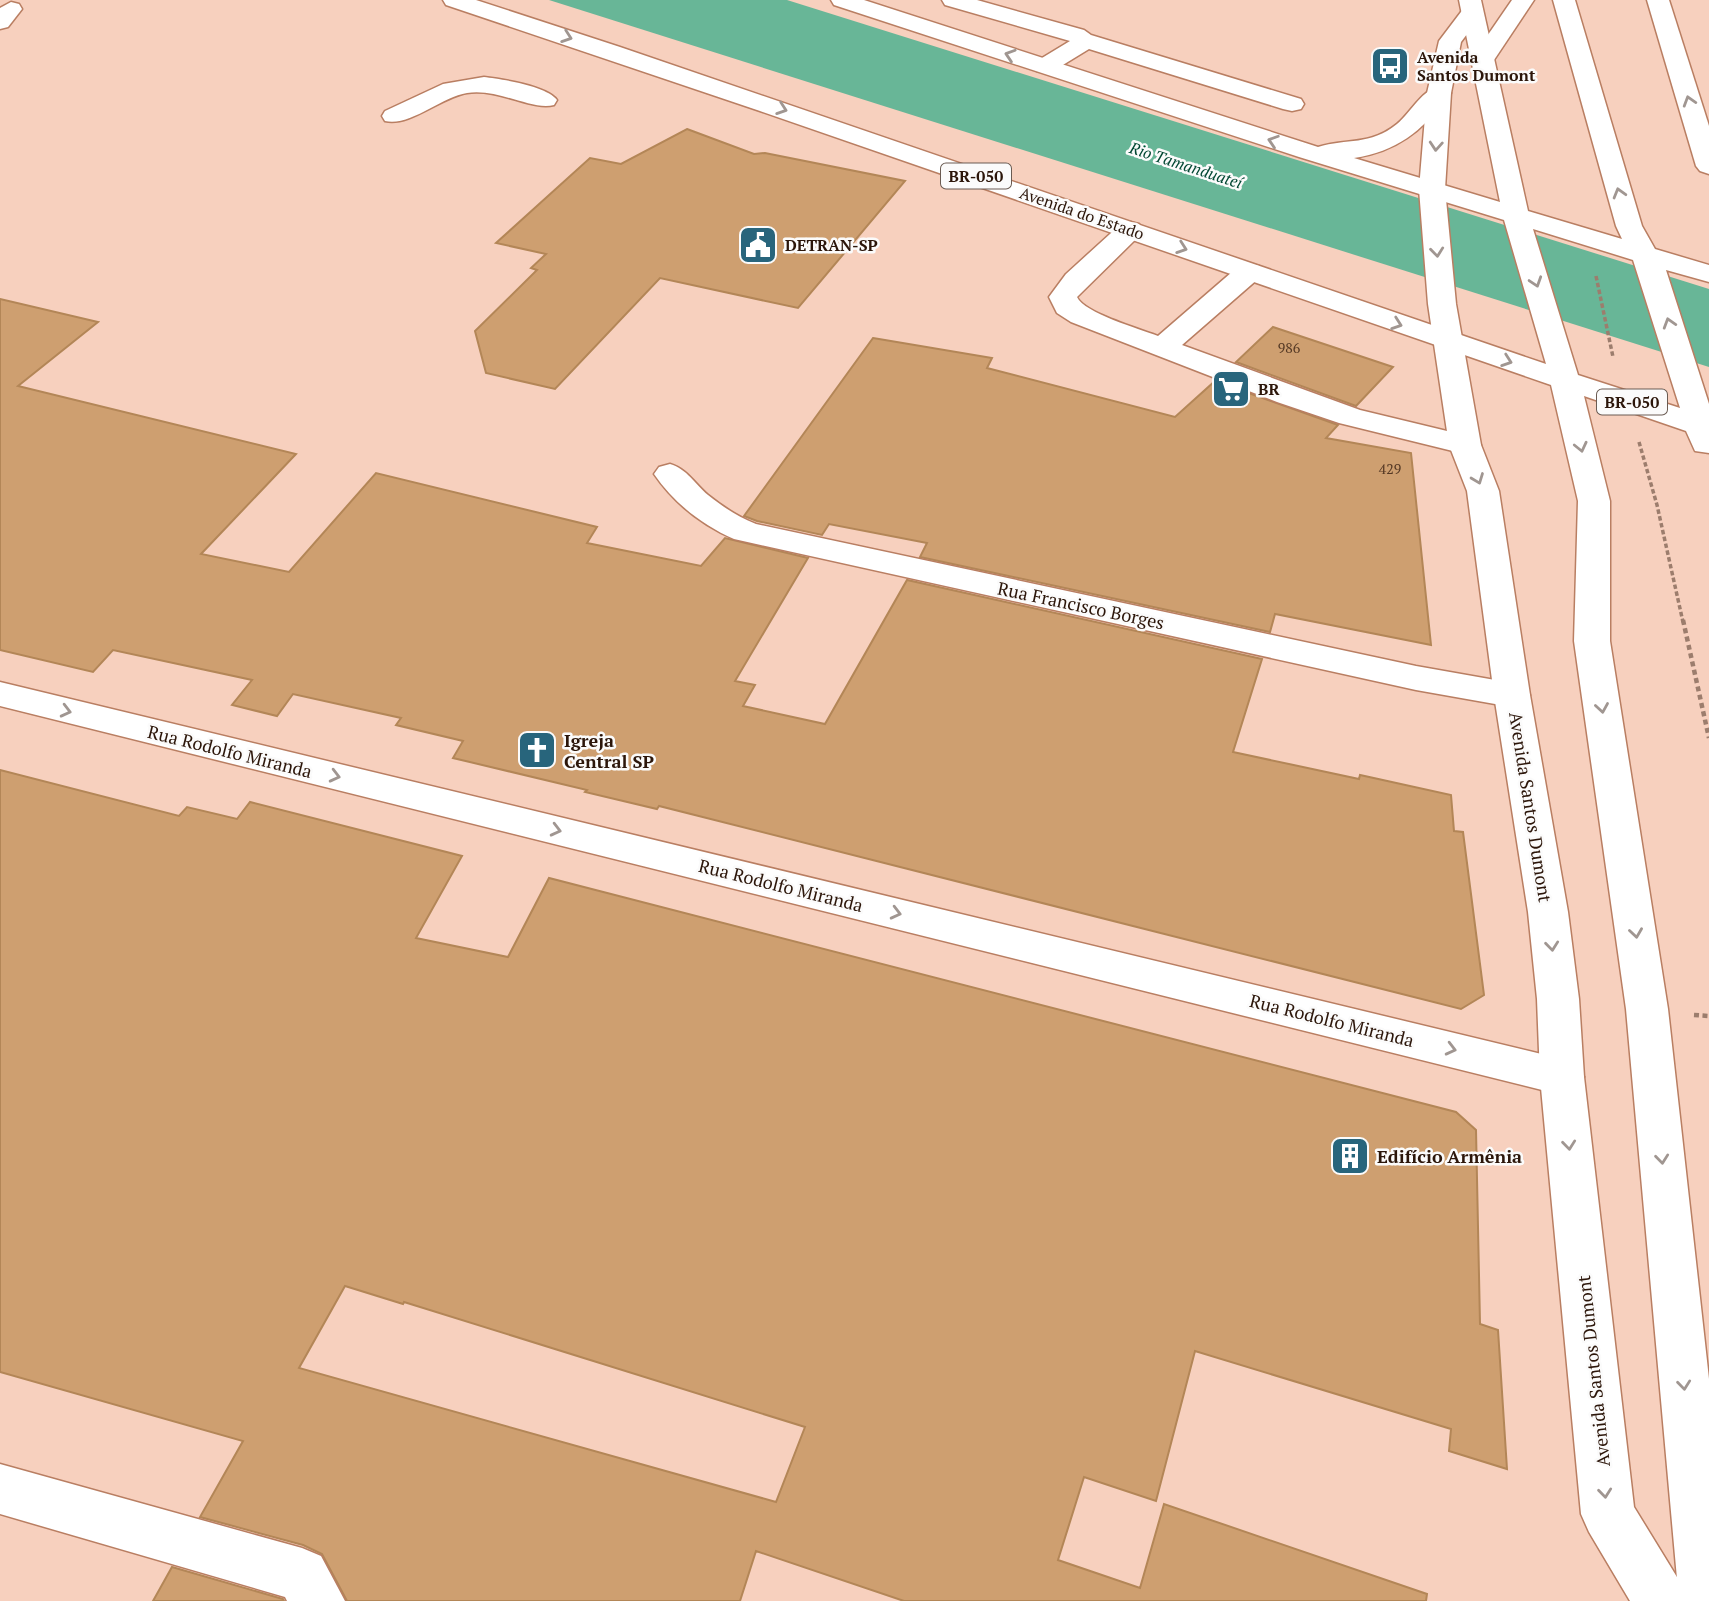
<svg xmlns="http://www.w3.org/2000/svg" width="1709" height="1601" viewBox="0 0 1709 1601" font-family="'PT Serif',serif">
<rect width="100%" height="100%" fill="#f7d0be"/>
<polygon fill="#68b697" points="549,0 787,0 1709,289 1709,367"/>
<g fill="#ce9f70" stroke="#b38657" stroke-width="2" fill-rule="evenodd">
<polygon points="687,129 754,154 765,153 905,181 798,308 660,278 555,389 486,373 475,331 537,270 531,268 546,254 496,243 590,158 621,164"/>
<polygon points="0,299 98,322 18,386 296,454 201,554 289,572 376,473 597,527 587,543 701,566 725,538 808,558 735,681 755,685 743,706 825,724 907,580 1262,659 1233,752 1359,779 1360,775 1451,795 1454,831 1463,832 1484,995 1461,1009 659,806 657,809 585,792 587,790 453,758 463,741 396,725 401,718 293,694 277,716 232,705 252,680 113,650 93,672 0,650"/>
<polygon points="1273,327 1393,367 1356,406 1236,362"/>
<polygon points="873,338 992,358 987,368 1175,417 1215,381 1338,425 1326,438 1411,453 1431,645 1275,614 1270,632 920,557 927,543 829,524 822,535 757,521 744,516"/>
<path d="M0,770L179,816L187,807L237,819L250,802L462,856L416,938L508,957L549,878L1456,1112L1476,1130L1480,1324L1498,1330L1507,1469L1449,1451L1451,1429L1195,1351L1156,1501L1084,1477L1058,1560L1140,1588L1164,1504L1427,1594L1426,1601H904L756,1551L740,1601H347L322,1554L303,1545L200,1517L243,1441L0,1372ZM345,1286L403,1304L404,1302L805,1427L776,1502L299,1368Z"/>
<polygon points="172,1567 283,1599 284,1601 153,1601"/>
</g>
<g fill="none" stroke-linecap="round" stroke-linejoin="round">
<defs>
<g id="minor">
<polygon points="942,0 977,0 1084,30 1091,35 1301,99 1304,104 1301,109 1292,111 1283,109 1089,49 1053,71 1037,71 1033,66 1037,61 1070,41 945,5"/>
<polygon points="1512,0 1534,0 1490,66 1474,66 1470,61"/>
<polygon points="11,2 19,4 22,9 8,27 0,29 0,8"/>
<path d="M484,77C501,79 547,86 557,100L554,105C532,111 499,88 467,93C441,97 410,127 385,121L382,116L385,111L443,84Z"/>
<path d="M1130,222L1139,224L1143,230L1139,236L1077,297C1084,313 1140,329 1158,336L1239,266L1249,264L1259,266L1263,272L1259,278L1182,345L1360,410L1476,438L1481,445L1476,452L1465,454L1339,423L1277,402L1071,322L1057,313L1049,297L1066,274L1121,224Z"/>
<path d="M670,464C687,469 695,484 708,495C723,507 738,517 756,524L1416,666L1512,683L1525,686L1530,695L1525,704L1512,707L1416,690L734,539C702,525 674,503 654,474L659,467Z"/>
<polygon points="0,682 1562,1059 1578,1064 1584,1077 1578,1090 1562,1095 0,706"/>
<polygon points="0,1464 302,1548 321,1556 345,1601 287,1601 285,1597 0,1514"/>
</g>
<g id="major">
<polygon points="1647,0 1669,0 1709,126 1709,174 1700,171 1696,166"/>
<polygon points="1472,6 1480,8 1483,13 1461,42 1451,93 1445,189 1456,304 1481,445 1499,491 1530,695 1568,912 1579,999 1584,1077 1634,1507 1680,1582 1688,1601 1630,1601 1589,1532 1581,1514 1540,1077 1537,999 1528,912 1494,695 1467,491 1449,445 1428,304 1419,189 1427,93 1439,41 1464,8"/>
</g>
<path id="highway" d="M443,0H476L620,47L1546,364L1504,220L1299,157L834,5L831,0H864L1318,147C1347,138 1370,146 1397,124C1413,111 1425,82 1447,88L1451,93L1447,98C1422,131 1396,152 1354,158L1500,202L1459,0H1481L1528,211L1622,239L1616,226L1553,0H1575L1642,226L1655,249L1709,265V282L1666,270L1709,404V453L1695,451L1686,431L1584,396L1610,501V641L1668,1009L1709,1379V1601H1679L1626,1009L1574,641L1578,501L1551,385L760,111L446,5ZM1533,229L1633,260L1680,408L1578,375Z"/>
</defs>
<use href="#minor" stroke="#b97e62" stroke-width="3"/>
<use href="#major" stroke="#b97e62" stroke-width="3"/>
<use href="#highway" stroke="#b97e62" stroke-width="3"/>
<g stroke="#9c7d6d" stroke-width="3.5" stroke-dasharray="4.5 2.5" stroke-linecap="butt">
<polyline points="1596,276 1613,357"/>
<polyline points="1639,442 1657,505 1683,622"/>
</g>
<g stroke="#9c7d6d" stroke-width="4.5" stroke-dasharray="5 3.5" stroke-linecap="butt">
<polyline points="1683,620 1709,738"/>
<polyline points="1694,1015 1709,1016"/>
</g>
<use href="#minor" fill="#fff" fill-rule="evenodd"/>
<use href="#major" fill="#fff" fill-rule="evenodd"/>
<use href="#highway" fill="#fff" fill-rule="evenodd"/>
</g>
<defs><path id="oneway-chevron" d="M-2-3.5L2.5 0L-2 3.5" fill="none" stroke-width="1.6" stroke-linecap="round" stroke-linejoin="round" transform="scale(1.75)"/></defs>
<g stroke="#a09691">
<use href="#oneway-chevron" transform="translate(567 37) rotate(19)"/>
<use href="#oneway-chevron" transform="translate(1010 55) rotate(-162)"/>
<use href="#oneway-chevron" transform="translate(1689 101) rotate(-107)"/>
<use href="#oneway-chevron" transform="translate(782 109) rotate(19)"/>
<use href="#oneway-chevron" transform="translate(1273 141) rotate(-162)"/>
<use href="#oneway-chevron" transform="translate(1436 146) rotate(94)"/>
<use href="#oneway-chevron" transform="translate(1619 193) rotate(-106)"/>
<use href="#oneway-chevron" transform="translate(1182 248) rotate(19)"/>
<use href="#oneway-chevron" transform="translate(1437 252) rotate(84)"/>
<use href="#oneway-chevron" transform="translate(1536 282) rotate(72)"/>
<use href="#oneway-chevron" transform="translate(1669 323) rotate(-107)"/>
<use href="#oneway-chevron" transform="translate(1397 324) rotate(19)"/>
<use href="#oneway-chevron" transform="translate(1507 361) rotate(19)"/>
<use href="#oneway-chevron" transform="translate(1581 447) rotate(77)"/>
<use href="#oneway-chevron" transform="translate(1478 479) rotate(69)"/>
<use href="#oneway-chevron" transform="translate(1602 708) rotate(81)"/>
<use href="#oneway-chevron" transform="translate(66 711) rotate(14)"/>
<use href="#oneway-chevron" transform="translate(335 776) rotate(14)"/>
<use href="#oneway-chevron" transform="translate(556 830) rotate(14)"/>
<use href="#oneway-chevron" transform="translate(896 913) rotate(14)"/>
<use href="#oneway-chevron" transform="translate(1636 933) rotate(82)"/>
<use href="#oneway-chevron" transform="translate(1552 946) rotate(84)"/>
<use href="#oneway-chevron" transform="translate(1451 1049) rotate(14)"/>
<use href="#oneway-chevron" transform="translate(1569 1145) rotate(84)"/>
<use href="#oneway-chevron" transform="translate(1662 1159) rotate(84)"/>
<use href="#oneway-chevron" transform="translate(1684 1385) rotate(84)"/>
<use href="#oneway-chevron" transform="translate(1605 1493) rotate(84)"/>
</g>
<defs>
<symbol id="bus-square" viewBox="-11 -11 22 22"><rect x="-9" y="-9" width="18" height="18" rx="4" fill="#28657c" stroke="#fbfbfb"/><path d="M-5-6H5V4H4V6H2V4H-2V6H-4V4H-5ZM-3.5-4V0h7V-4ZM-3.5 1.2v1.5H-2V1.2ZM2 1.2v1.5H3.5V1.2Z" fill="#fff"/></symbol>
<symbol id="civic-square" viewBox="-11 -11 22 22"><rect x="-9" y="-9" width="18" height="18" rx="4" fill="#28657c" stroke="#fbfbfb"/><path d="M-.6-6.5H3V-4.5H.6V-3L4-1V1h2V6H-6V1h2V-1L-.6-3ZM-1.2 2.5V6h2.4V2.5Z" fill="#fff"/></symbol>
<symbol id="supermarket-square" viewBox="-11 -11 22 22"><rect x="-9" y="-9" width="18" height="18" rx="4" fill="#28657c" stroke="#fbfbfb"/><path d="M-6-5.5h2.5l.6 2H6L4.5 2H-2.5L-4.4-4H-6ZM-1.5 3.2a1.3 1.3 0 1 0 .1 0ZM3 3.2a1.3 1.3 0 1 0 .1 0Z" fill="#fff"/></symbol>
<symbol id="church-square" viewBox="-11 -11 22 22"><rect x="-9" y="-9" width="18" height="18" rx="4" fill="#28657c" stroke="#fbfbfb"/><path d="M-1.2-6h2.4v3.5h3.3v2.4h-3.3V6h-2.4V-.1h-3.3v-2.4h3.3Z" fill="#fff"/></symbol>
<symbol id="building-square" viewBox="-11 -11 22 22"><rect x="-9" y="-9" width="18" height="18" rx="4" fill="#28657c" stroke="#fbfbfb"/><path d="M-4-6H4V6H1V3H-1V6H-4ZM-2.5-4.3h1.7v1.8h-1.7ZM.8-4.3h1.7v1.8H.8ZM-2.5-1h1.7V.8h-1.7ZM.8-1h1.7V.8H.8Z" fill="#fff"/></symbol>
</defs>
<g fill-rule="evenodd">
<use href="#bus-square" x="1368" y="44" width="44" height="44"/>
<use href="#civic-square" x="736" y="223" width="44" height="44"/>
<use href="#supermarket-square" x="1209" y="367" width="44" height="44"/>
<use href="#church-square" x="515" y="728" width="44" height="44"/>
<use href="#building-square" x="1328" y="1134" width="44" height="44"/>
</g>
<g text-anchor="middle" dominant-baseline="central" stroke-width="5" stroke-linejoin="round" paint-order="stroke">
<g font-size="14" fill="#543824">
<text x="1289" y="347">986</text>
<text x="1390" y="468">429</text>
</g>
<g font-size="16" font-weight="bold" fill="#2c160a" stroke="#fbfbfb" text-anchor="start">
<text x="1417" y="57">Avenida<tspan x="1417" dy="18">Santos Dumont</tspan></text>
<text x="785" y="245">DETRAN-SP</text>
<text x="1258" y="389">BR</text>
</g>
<g font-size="16" font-style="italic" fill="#034834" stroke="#fbfbfb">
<text transform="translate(1186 165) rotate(18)">Rio Tamanduateí</text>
</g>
<g fill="#fbfbfb" stroke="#6a5b52" stroke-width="2">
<rect x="941" y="163.5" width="70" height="25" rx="5"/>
<rect x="1597" y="389.5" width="70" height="25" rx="5"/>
</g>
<g font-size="16" font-weight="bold" fill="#2c160a">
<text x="976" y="176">BR-050</text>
<text x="1632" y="402">BR-050</text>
</g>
<g font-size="16" fill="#2c160a" stroke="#fbfbfb">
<text transform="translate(1082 213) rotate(19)">Avenida do Estado</text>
</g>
<g font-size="18" fill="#2c160a" stroke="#fbfbfb">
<text transform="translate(1081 605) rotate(12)">Rua Francisco Borges</text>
<text transform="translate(230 751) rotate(14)">Rua Rodolfo Miranda</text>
<text transform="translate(1531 807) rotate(81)">Avenida Santos Dumont</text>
<text transform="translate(781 885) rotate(14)">Rua Rodolfo Miranda</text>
<text transform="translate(1332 1020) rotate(14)">Rua Rodolfo Miranda</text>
<text transform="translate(1593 1371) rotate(-96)">Avenida Santos Dumont</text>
</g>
<g font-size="18" font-weight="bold" fill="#2c160a" stroke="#fbfbfb" text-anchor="start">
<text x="564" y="740">Igreja<tspan x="564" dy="21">Central SP</tspan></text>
<text x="1377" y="1156">Edifício Armênia</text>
</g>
</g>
</svg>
